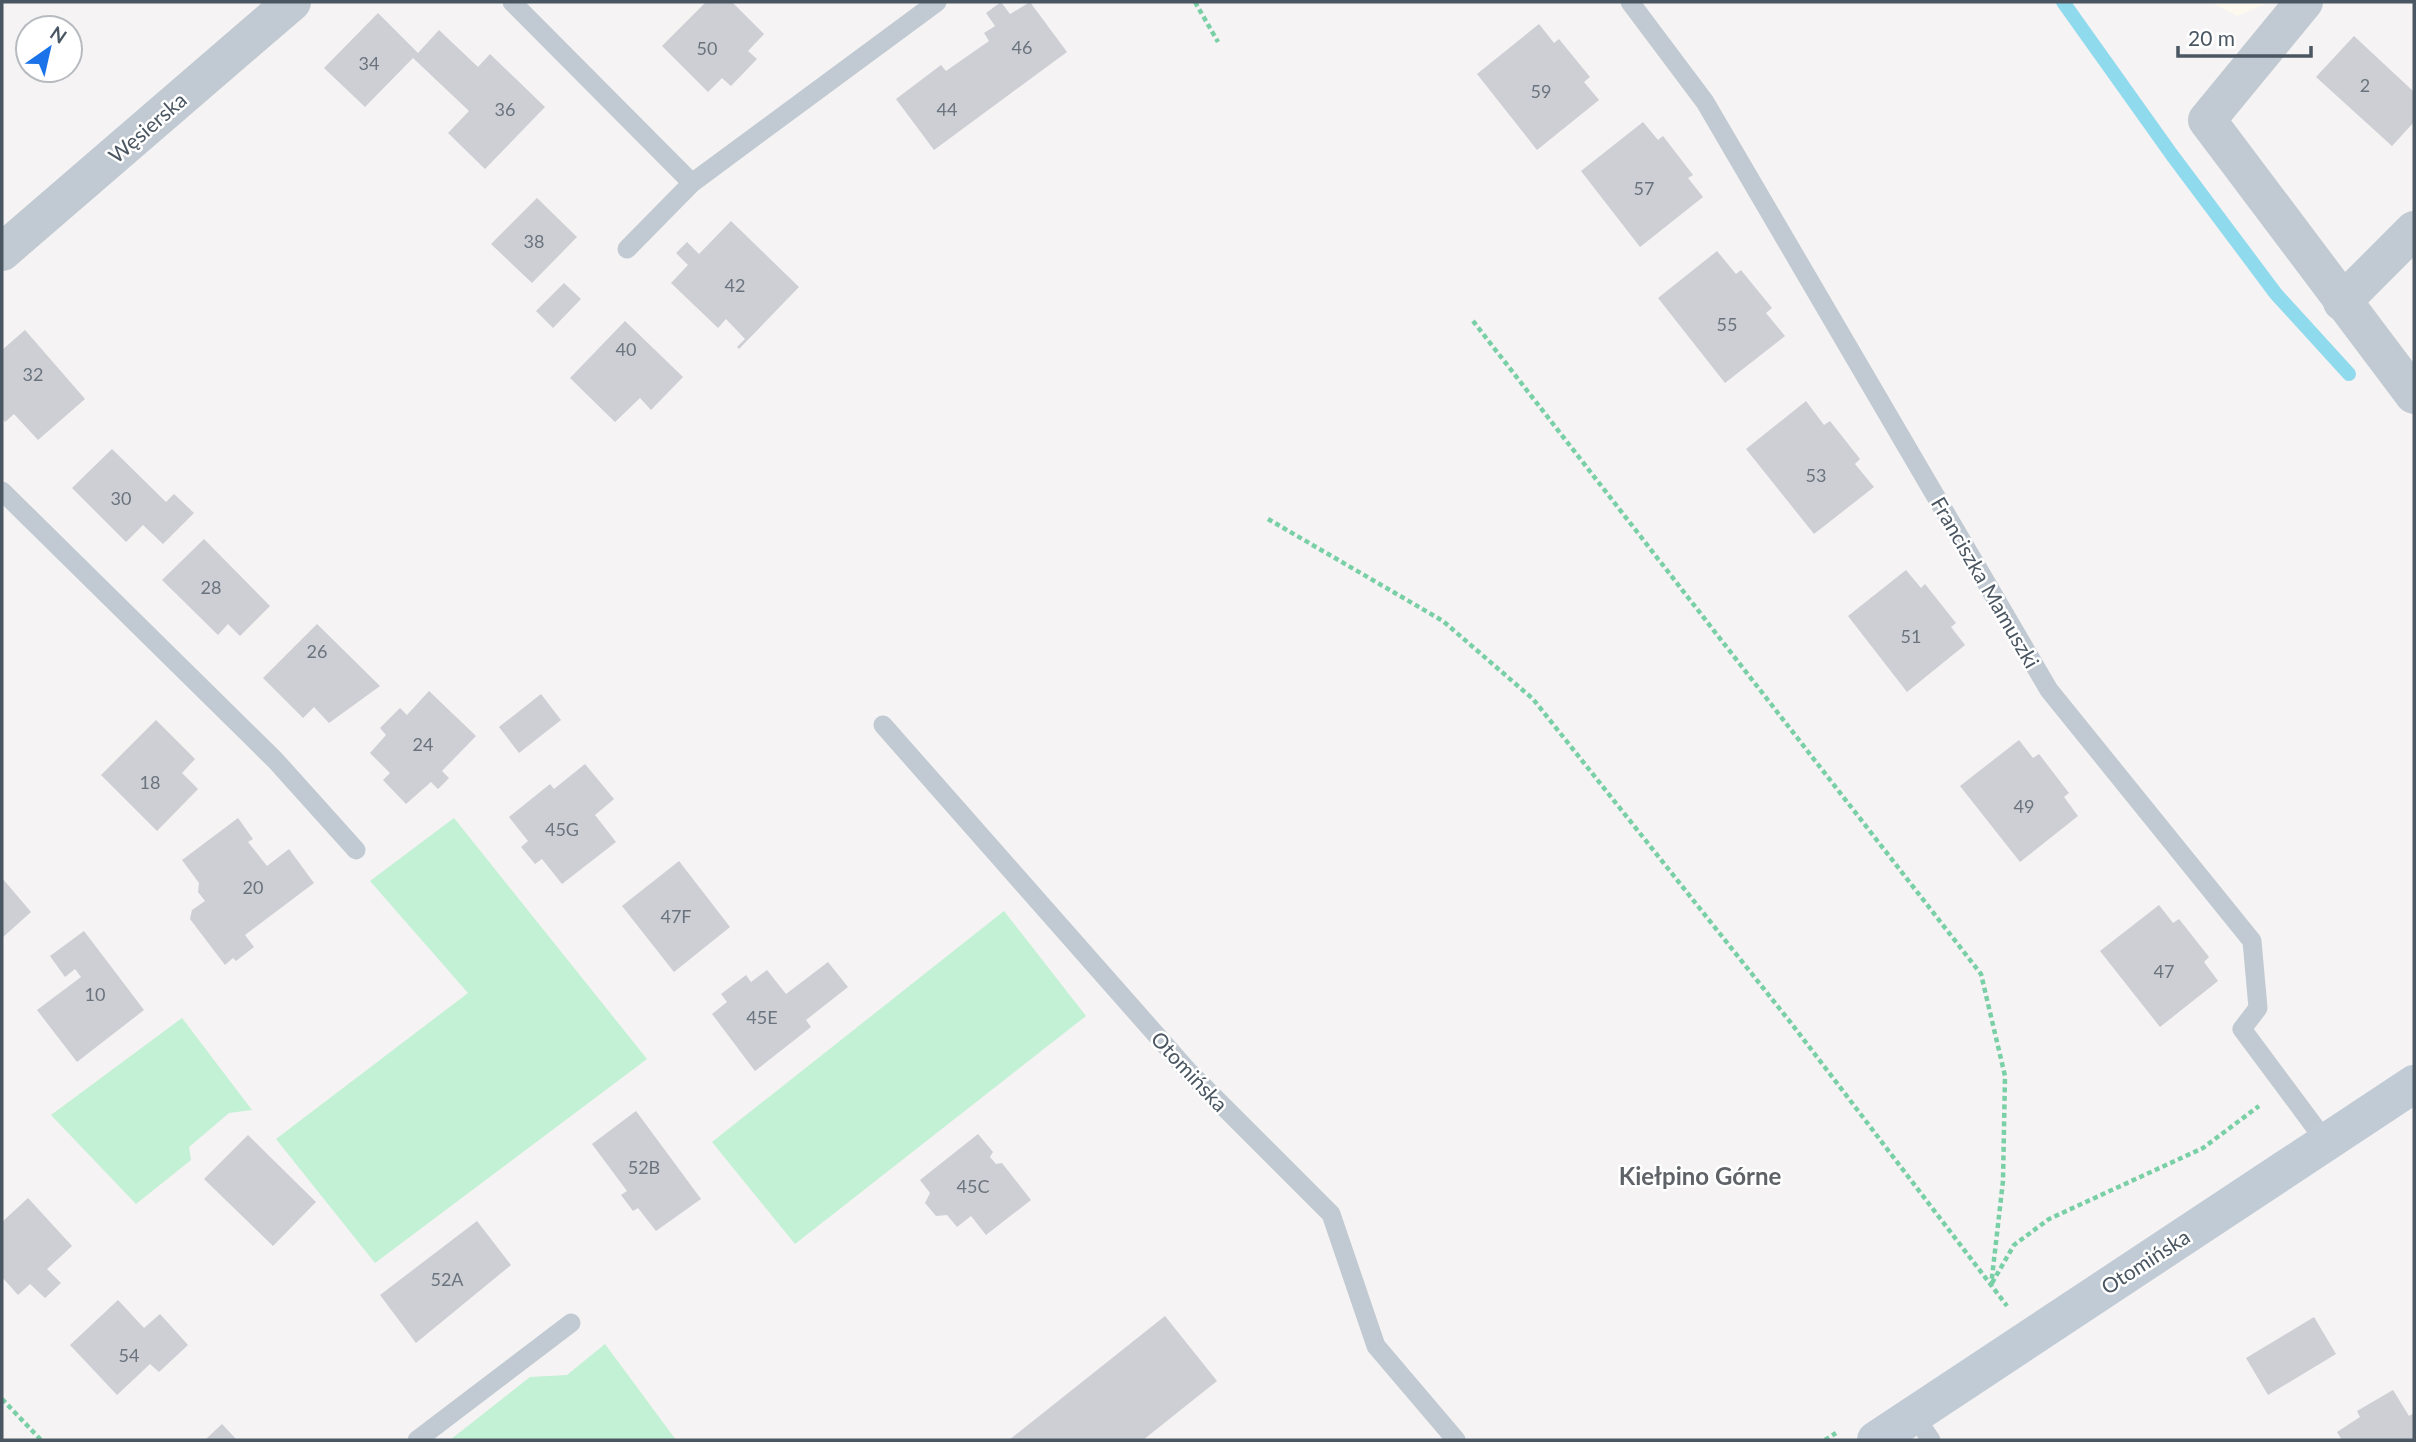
<svg xmlns="http://www.w3.org/2000/svg" width="2416" height="1442" viewBox="0 0 2416 1442" font-family="Lato,sans-serif">
<rect width="100%" height="100%" fill="#f5f3f3"/>
<polygon fill="#fdf9ef" points="2211,2 2270,2 2237,16"/>
<g fill="#c3f1d5">
<polygon points="454,818 647,1059 375,1263 276,1139 468,993 370,881"/>
<polygon points="1004,911 1086,1016 795,1244 712,1142"/>
<polygon points="182,1018 252,1110 229,1113 189,1147 191,1160 136,1204 51,1115"/>
<polygon points="605,1344 676,1440 450,1440 530,1377 567,1375"/>
</g>
<g fill="none" stroke-linecap="round" stroke-linejoin="round">
<polyline stroke="#90daee" stroke-width="14" points="2063,2 2172,155 2276,294 2349,374"/>
</g>
<g fill="#cdcfd5">
<polygon points="706,2 732,2 764,34 748,51 757,59 731,86 722,78 708,92 662,46"/>
<polygon points="1001,2 1010,14 1030,2 1067,52 934,150 896,99 941,65 946,71 989,41 984,33 995,26 986,13"/>
<polygon points="378,13 418,53 439,30 478,67 490,54 545,107 485,169 448,133 469,111 413,58 365,107 324,68"/>
<polygon points="1539,24 1554,43 1559,39 1590,77 1584,82 1599,100 1537,150 1477,74"/>
<polygon points="2354,36 2414,92 2414,122 2392,146 2316,77"/>
<polygon points="1643,122 1658,140 1663,136 1693,175 1688,178 1703,197 1640,247 1581,171"/>
<polygon points="537,198 577,237 532,283 491,244"/>
<polygon points="731,221 799,287 739,349 737,347 745,339 726,319 718,328 671,283 688,265 676,253 687,242 699,254"/>
<polygon points="1717,251 1736,274 1741,270 1772,308 1766,313 1785,336 1725,383 1658,298"/>
<polygon points="564,283 581,299 553,328 536,311"/>
<polygon points="625,321 683,377 651,410 640,398 615,422 570,378"/>
<polygon points="25,330 85,399 38,440 14,414 5,422 2,418 2,350"/>
<polygon points="1806,401 1824,425 1830,421 1860,459 1855,464 1874,487 1814,534 1746,449"/>
<polygon points="112,449 166,502 174,494 194,513 163,544 143,525 126,542 72,488"/>
<polygon points="204,539 270,606 240,636 228,624 218,635 162,580"/>
<polygon points="1906,570 1921,588 1925,584 1956,623 1951,627 1965,645 1907,692 1848,616"/>
<polygon points="317,624 380,686 329,723 314,707 303,718 263,678"/>
<polygon points="429,691 476,736 442,771 449,778 438,789 431,782 406,804 383,780 390,773 370,753 386,735 380,728 400,708 407,715"/>
<polygon points="541,694 561,720 519,753 499,727"/>
<polygon points="156,720 195,759 182,773 198,789 157,831 101,775"/>
<polygon points="2019,740 2033,758 2039,754 2069,793 2064,797 2078,816 2020,862 1960,786"/>
<polygon points="585,764 614,799 595,815 616,842 562,884 542,859 535,864 521,847 528,841 509,817 550,784 554,789"/>
<polygon points="238,818 253,839 248,842 267,866 289,849 314,883 245,935 254,947 236,961 233,958 225,965 190,919 192,910 205,901 198,892 199,883 182,860"/>
<polygon points="679,861 730,927 674,972 622,906"/>
<polygon points="2,878 31,912 2,938"/>
<polygon points="2159,905 2173,923 2179,919 2209,957 2204,962 2218,981 2160,1027 2100,951"/>
<polygon points="84,931 144,1010 77,1062 37,1010 81,977 75,969 65,977 50,956"/>
<polygon points="828,962 848,987 806,1020 811,1027 755,1071 712,1014 727,1002 721,994 746,975 751,982 767,970 786,994"/>
<polygon points="636,1111 701,1199 656,1231 638,1208 633,1211 621,1195 627,1191 592,1144"/>
<polygon points="978,1134 993,1152 990,1157 996,1164 1002,1163 1031,1200 986,1235 971,1216 957,1227 947,1215 936,1216 925,1203 930,1193 920,1180"/>
<polygon points="248,1135 316,1202 273,1246 204,1179"/>
<polygon points="28,1198 72,1246 47,1269 61,1283 45,1298 30,1284 18,1295 2,1277 2,1222"/>
<polygon points="477,1221 511,1265 416,1343 380,1295"/>
<polygon points="118,1300 144,1328 160,1314 188,1345 159,1372 150,1364 117,1395 70,1345"/>
<polygon points="1165,1316 1217,1381 1143,1440 1009,1440"/>
<polygon points="2314,1317 2336,1354 2268,1395 2246,1358"/>
<polygon points="2393,1390 2409,1416 2414,1413 2414,1440 2342,1440 2337,1432 2360,1417 2357,1411"/>
<polygon points="222,1424 237,1440 205,1440"/>
</g>
<g fill="none" stroke-linecap="round" stroke-linejoin="round">
<g stroke="#7ad0a6" stroke-width="4.5" stroke-dasharray="5 3.5" stroke-linecap="butt">
<polyline points="1195,2 1218,42"/>
<polyline points="1473,321 1981,974 2005,1076 2003,1181 1991,1286"/>
<polyline points="1268,519 1443,621 1533,699 1791,1023 2007,1306"/>
<polyline points="1992,1283 2014,1245 2049,1219 2203,1148 2259,1106"/>
<polyline points="2,1399 41,1440"/>
<polyline points="1825,1440 1836,1433"/>
</g>
<g stroke="#c1cad2" stroke-width="19">
<polyline points="512,2 692,183"/>
<polyline points="1630,2 1705,102 2049,690 2252,941 2258,1008 2242,1029 2326,1142"/>
<polyline points="627,249 692,183 937,2"/>
<polyline points="2,491 275,760 356,850"/>
<polyline points="883,725 1189,1072 1331,1214 1376,1346 1456,1440"/>
<polyline points="1914,1415 1931,1440"/>
<polyline points="417,1440 571,1323"/>
</g>
<g stroke="#c1cad2" stroke-width="38">
<polyline points="2304,2 2207,120 2414,395"/>
<polyline points="2,252 292,2"/>
<polyline points="2342,302 2414,230"/>
</g>
<polyline stroke="#c1cbd6" stroke-width="38" points="1876,1440 2414,1084"/>
</g>
<g text-anchor="middle" dominant-baseline="central" stroke-width="5" stroke-linejoin="round" paint-order="stroke">
<g font-size="18" fill="#6b747e">
<text x="1022" y="47">46</text>
<text x="707" y="48">50</text>
<text x="369" y="63">34</text>
<text x="2365" y="85">2</text>
<text x="1541" y="91">59</text>
<text x="505" y="109">36</text>
<text x="947" y="109">44</text>
<text x="1644" y="188">57</text>
<text x="534" y="241">38</text>
<text x="735" y="285">42</text>
<text x="1727" y="324">55</text>
<text x="626" y="349">40</text>
<text x="33" y="374">32</text>
<text x="1816" y="475">53</text>
<text x="121" y="498">30</text>
<text x="211" y="587">28</text>
<text x="1911" y="636">51</text>
<text x="317" y="651">26</text>
<text x="423" y="744">24</text>
<text x="150" y="782">18</text>
<text x="2024" y="806">49</text>
<text x="562" y="829">45G</text>
<text x="253" y="887">20</text>
<text x="676" y="916">47F</text>
<text x="2164" y="971">47</text>
<text x="95" y="994">10</text>
<text x="762" y="1017">45E</text>
<text x="644" y="1167">52B</text>
<text x="973" y="1186">45C</text>
<text x="447" y="1279">52A</text>
<text x="129" y="1355">54</text>
</g>
<g font-size="21" fill="#4a5661" stroke="#fff">
<text transform="translate(147 127) rotate(-41)">Węsierska</text>
<text transform="translate(1986 582) rotate(60)">Franciszka Mamuszki</text>
<text transform="translate(1190 1071) rotate(47)">Otomińska</text>
<text transform="translate(2145 1261) rotate(-33)">Otomińska</text>
</g>
<g font-size="24" font-weight="bold" fill="#5f6368" stroke="#fff">
<text x="1700" y="1175">Kiełpino Górne</text>
</g>
</g>
<rect width="2416" height="1442" fill="none" stroke="#4a5661" stroke-width="7"/>
<g transform="translate(49 49) rotate(34)"><circle r="33" fill="#ffffff" stroke="#b7bbc0" stroke-width="2"/>
<path d="M0-5L12 26L0 18L-12 26Z" fill="#1a73e8"/>
<text y="-10" font-size="19" font-weight="bold" text-anchor="middle" fill="#4a5661">N</text>
</g>
<path d="M2178 46v10h133v-10" fill="none" stroke="#4a5661" stroke-width="3.5"/>
<text x="2188" y="46" font-size="21" fill="#4a5661" stroke="#ffffff" stroke-width="5" paint-order="stroke">20 m</text>
</svg>
